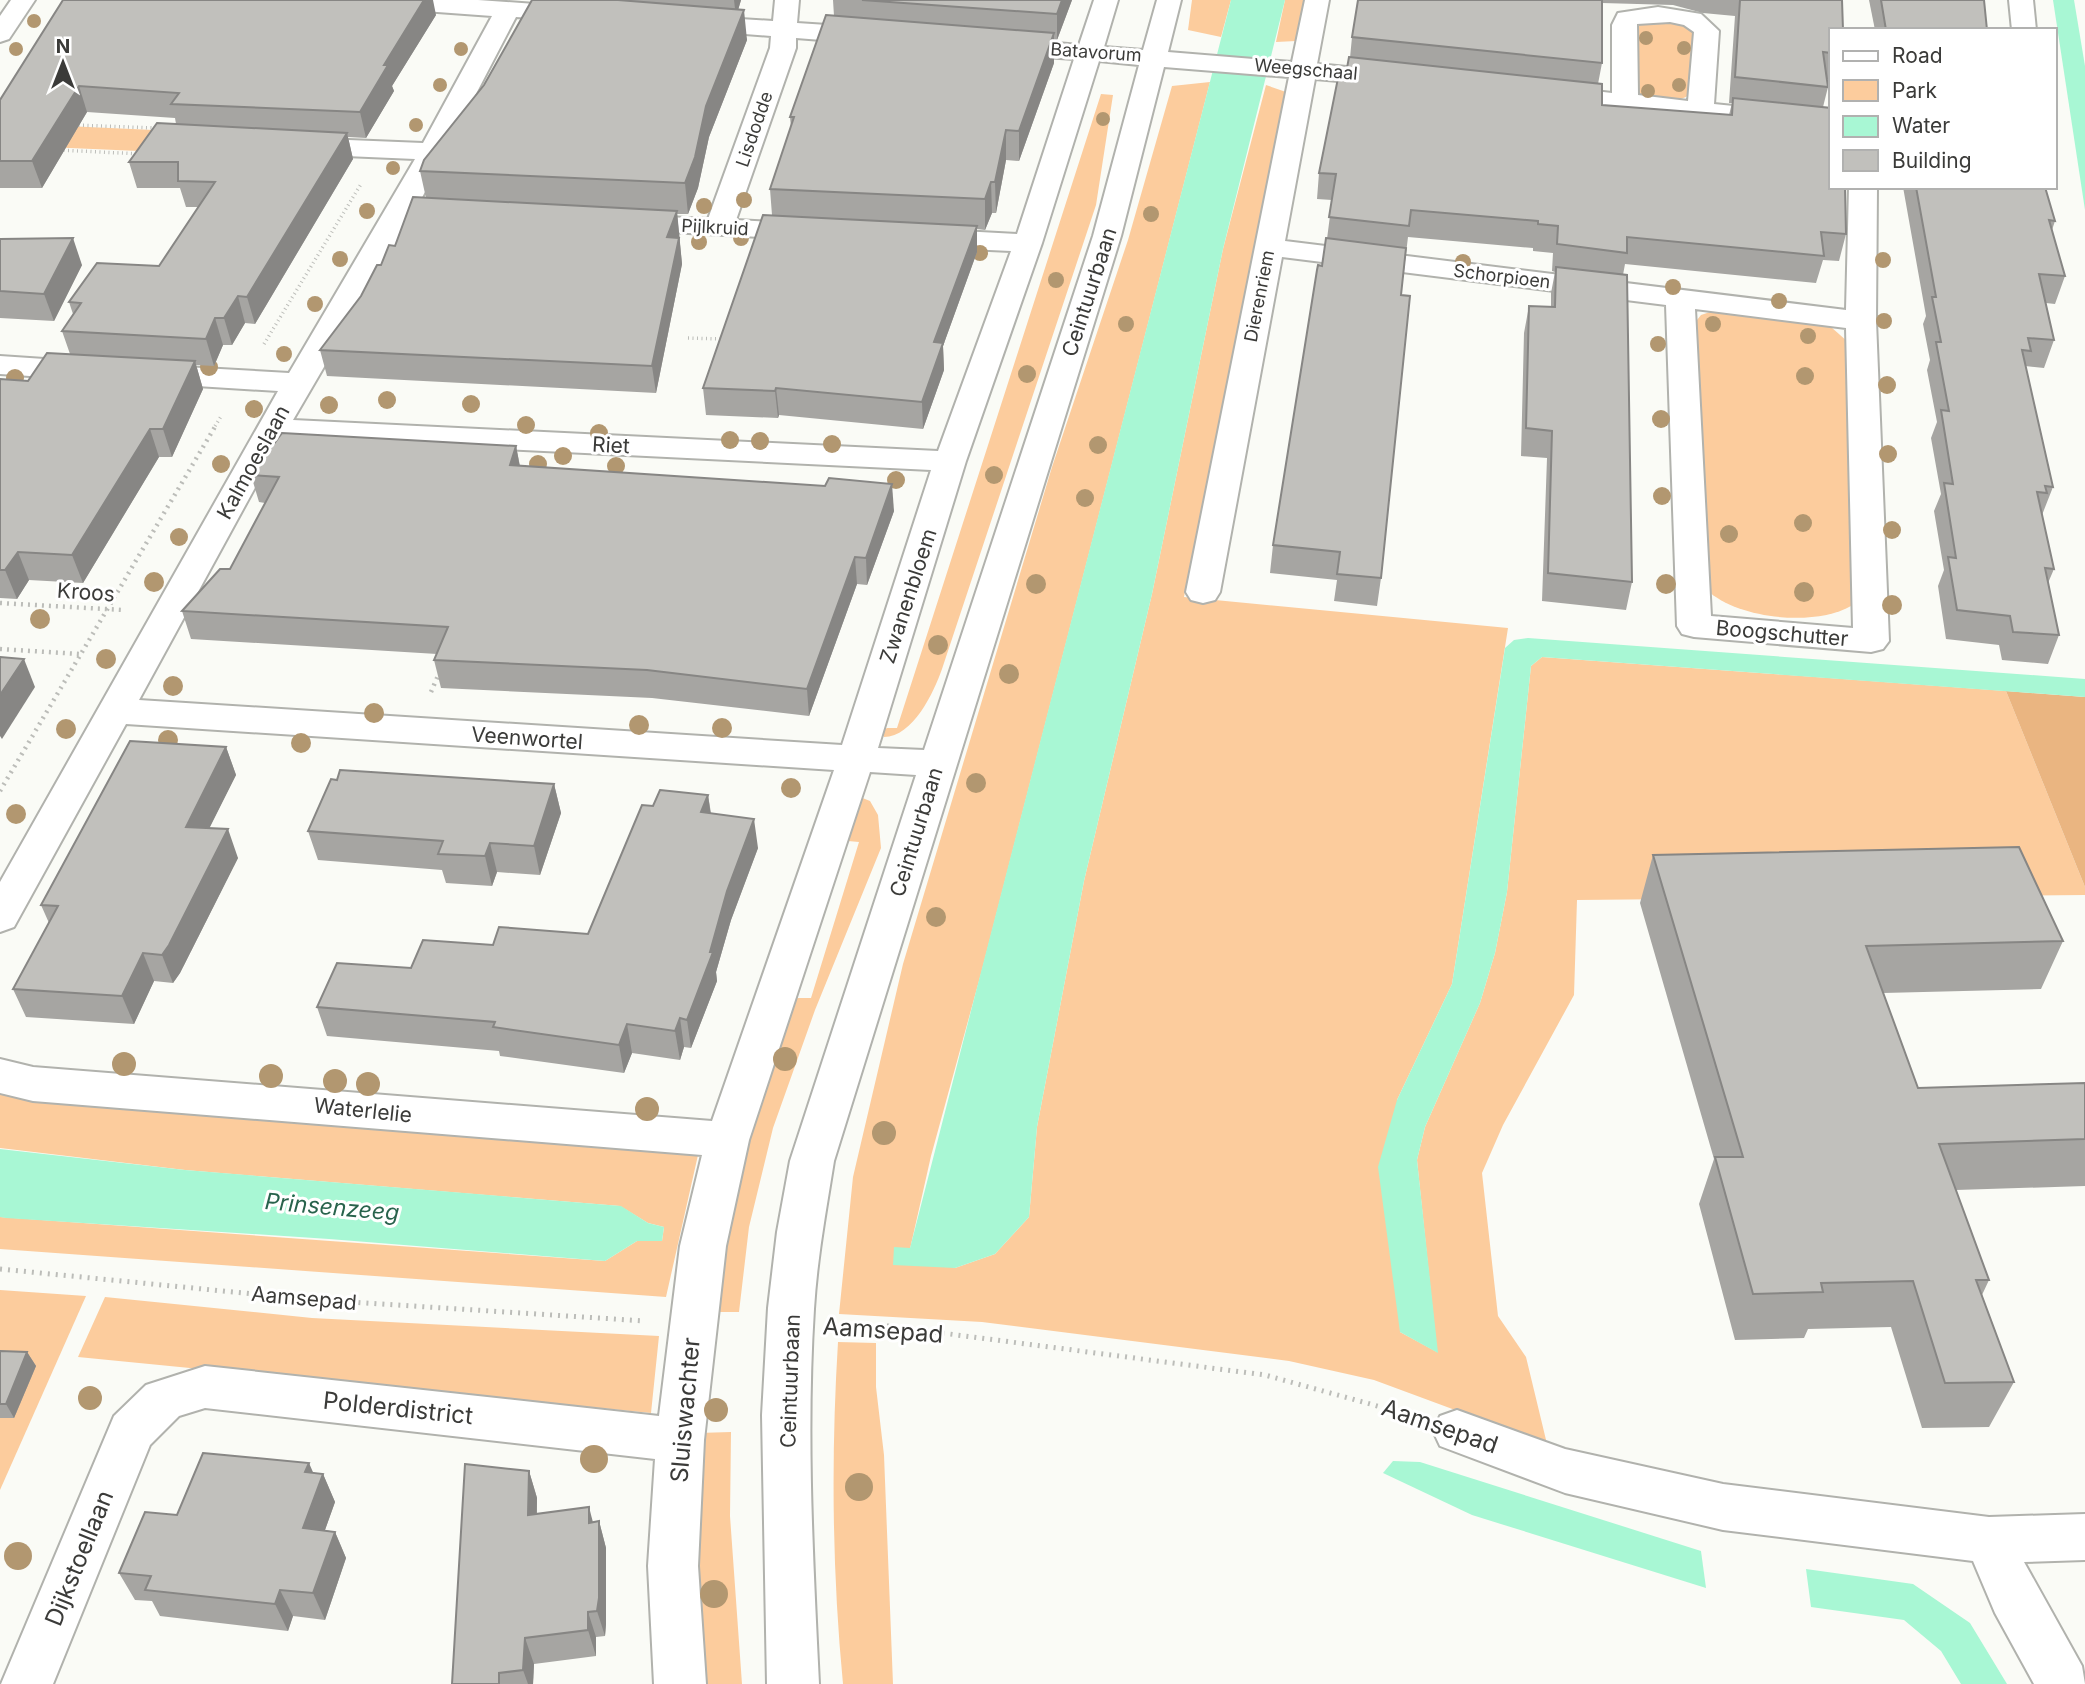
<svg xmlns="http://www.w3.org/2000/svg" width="2085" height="1684" viewBox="0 0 2085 1684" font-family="Inter,sans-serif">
<rect width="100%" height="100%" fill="#fafbf6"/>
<g fill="#fccc9d">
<polygon points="1192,0 1231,0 1221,37 1188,30"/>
<polygon points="1285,0 1304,0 1296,41 1276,42"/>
<path d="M1644,20L1680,22L1695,33L1690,94C1678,105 1652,100 1638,93L1635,87L1636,28Z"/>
<polygon points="1210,82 982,970 931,1156 910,1249 955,1268 995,1254 1029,1217 1037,1127 1084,881 1152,594 1223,249 1266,85 1286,92 1184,597 1508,628 1452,984 1397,1100 1400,1332 1437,1352 1417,1160 1425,1127 1480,1003 1495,953 1507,892 1531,666 1542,657 2006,691 2085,887 2085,895 1577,900 1574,995 1503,1125 1482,1173 1498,1316 1526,1357 1547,1444 1374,1380 1289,1361 982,1322 839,1314 853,1177 903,964 1052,467 1128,240 1172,86"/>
<path d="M1101,94L1113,95L1096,205L942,669C934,692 913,737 884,737L881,732L887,728H897Z"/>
<polygon points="0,123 154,130 139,151 0,145"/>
<path d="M1713,311L1816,322L1831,327L1848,342L1852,598L1851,606C1815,627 1737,619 1707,590L1693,325L1701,315Z"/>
<polygon points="860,797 870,801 878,815 881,848 815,1010 773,1128 749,1227 739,1312 707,1312 714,1257 790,1002 798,998 811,998 859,842 848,841 845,836"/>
<polygon points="0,1091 698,1155 666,1297 0,1249 0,1217 605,1261 637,1241 662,1241 664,1227 648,1223 620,1206 185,1170 0,1148"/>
<polygon points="0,1290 86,1296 0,1490"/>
<polygon points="105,1297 312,1318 659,1336 651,1413 78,1357"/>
<path d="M838,1342L876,1343V1387L884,1455L893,1684H843C832,1570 831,1456 838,1342Z"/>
<polygon points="731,1432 730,1516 742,1684 700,1684 695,1579 698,1433"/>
</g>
<polygon fill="#eab581" points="2006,691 2085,697 2085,887"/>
<g fill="#a8f7d4">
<polygon points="1231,0 1285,0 1223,249 1152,594 1084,881 1037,1127 1029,1217 995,1254 955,1268 893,1265 894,1247 910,1248"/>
<polygon points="2053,0 2074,0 2085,66 2085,210"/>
<polygon points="1528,638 2085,679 2085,697 1542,657 1531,666 1507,892 1495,953 1480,1003 1425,1127 1417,1160 1438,1353 1400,1332 1378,1167 1397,1100 1452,984 1505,648 1514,640"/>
<polygon points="0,1149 185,1170 621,1206 648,1223 664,1227 662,1241 637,1241 605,1261 329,1239 6,1218 0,1217"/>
<polygon points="1393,1461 1420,1462 1701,1551 1706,1588 1472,1515 1383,1473"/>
<polygon points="1806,1569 1913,1584 1970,1623 2007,1684 1961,1684 1941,1651 1904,1620 1811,1607"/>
</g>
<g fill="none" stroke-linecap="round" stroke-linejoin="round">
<defs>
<g id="minor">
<polygon points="11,0 35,0 9,39 0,42 0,16"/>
<path d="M357,0H478L577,7L586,9L589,14L586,19L577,21L516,17L415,211L293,420L938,451L1011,251L924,247L914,244L910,238L914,232L924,229L1017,234L1074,59L1003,54L994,51L990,46L994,41L1003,38L1079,45L1094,0H1118L1104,47L1143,50L1157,0H1181L1168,52L1292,62L1305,0H1329L1317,64L1406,73L1410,78L1406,83L1397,86L1315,79L1285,241L1846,310L1849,187H1877L1876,321L1889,641L1883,649L1871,652L1694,637L1682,634L1677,626L1666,305L1282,257L1220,592L1215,600L1203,603L1191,600L1186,592L1289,77L1164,67L1121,236L834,1161C826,1211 817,1259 814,1309C806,1434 813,1559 819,1684H767L762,1415L768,1308L777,1232L790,1161L916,775L870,772L749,1140L726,1246L704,1440L698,1566L706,1684H654L648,1566L655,1459L205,1408L179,1416L150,1445L53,1684H1L114,1416L146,1385L205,1366L659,1416L680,1246L702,1155L33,1101L0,1093V1059L33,1067L712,1121L834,770L126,724L14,927L0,932V882L278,391L149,383L138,381L134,374L138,367L149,365L289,373L415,159L299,154L289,152L286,146L289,140L299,138L423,143L492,16L369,7L360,5ZM1099,61L1139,65L1093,236L924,750L878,748L966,461L1042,243ZM1695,309L1846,328L1853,628L1711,616ZM282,438L931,470L842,745L139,700Z"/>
<polygon points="775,0 799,0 797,23 873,28 882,31 886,36 882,41 873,44 796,38 796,48 736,220 811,224 821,226 825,232 821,238 811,240 617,229 613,223 617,217 627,215 708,219 770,48 771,36 693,30 684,28 681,23 684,18 693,16 773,21"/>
<polygon points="2009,0 2033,0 2036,30 2012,30"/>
<path d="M1658,7L1701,14L1719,31L1714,104L1831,116V132L1542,100L1538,94L1542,88L1551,86L1612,93V25L1618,13ZM1670,22L1684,25L1694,32L1688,101L1638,95L1637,24Z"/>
<polygon points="0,356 89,362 100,365 104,371 100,377 89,380 0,374"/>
<polygon points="1457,1410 1565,1449 1723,1484 1989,1517 2085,1514 2085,1560 2024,1562 2082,1666 2085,1684 2034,1684 1995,1613 1973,1561 1723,1530 1565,1493 1440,1446 1433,1431 1440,1416"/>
</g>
</defs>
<use href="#minor" stroke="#b1b2ad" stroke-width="4"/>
<g stroke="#bcbdb9" stroke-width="3.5" stroke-dasharray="1 3.5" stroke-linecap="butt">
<polyline points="74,125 156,128"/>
<polyline points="59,150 141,154"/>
<polyline points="688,338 723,339"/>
<polyline points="264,344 361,184"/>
<polyline points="215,426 222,415"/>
</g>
<g stroke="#bcbdb9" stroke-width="4.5" stroke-dasharray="2 5" stroke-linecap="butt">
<polyline points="0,603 123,610"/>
<polyline points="0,649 79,654"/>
<polyline points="431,692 440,671"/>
<polyline points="0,791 216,425"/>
</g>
<g stroke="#bcbdb9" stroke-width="5" stroke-dasharray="2 6" stroke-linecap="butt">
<polyline points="0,1269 304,1299 645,1321"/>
<polyline points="839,1326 888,1326 1265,1375 1410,1415"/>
</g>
<use href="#minor" fill="#fff" fill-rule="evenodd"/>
</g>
<g fill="#b29770">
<circle cx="34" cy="21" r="7"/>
<circle cx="1646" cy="38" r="7"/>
<circle cx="1684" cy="48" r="7"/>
<circle cx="16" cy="49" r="7"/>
<circle cx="461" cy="49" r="7"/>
<circle cx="440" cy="85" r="7"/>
<circle cx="1679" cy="85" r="7"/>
<circle cx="1648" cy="91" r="7"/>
<circle cx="1103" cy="119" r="7"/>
<circle cx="416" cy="125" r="7"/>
<circle cx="393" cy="168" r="7"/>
<circle cx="744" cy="200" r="8"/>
<circle cx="704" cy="206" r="8"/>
<circle cx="367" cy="211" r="8"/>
<circle cx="1151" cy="214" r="8"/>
<circle cx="741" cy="238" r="8"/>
<circle cx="699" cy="242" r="8"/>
<circle cx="980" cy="253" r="8"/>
<circle cx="340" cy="259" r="8"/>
<circle cx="1883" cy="260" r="8"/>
<circle cx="1463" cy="262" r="8"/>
<circle cx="1056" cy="280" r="8"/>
<circle cx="1673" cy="287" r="8"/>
<circle cx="1779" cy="301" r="8"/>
<circle cx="315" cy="304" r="8"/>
<circle cx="1884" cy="321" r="8"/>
<circle cx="1126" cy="324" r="8"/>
<circle cx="1713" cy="324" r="8"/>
<circle cx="1808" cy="336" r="8"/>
<circle cx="1658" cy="344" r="8"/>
<circle cx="284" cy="354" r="8"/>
<circle cx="209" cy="367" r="9"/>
<circle cx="1027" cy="374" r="9"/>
<circle cx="1805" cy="376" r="9"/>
<circle cx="15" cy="378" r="9"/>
<circle cx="1887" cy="385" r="9"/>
<circle cx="387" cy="400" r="9"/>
<circle cx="471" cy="404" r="9"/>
<circle cx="329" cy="405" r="9"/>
<circle cx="254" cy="409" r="9"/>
<circle cx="1661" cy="419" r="9"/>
<circle cx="526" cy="425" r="9"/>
<circle cx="599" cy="433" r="9"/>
<circle cx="730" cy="440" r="9"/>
<circle cx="760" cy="441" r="9"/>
<circle cx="832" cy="444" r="9"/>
<circle cx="1098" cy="445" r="9"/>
<circle cx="1888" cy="454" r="9"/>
<circle cx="563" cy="456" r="9"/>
<circle cx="221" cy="464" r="9"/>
<circle cx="538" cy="464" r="9"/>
<circle cx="616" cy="466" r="9"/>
<circle cx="994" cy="475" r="9"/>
<circle cx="896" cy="480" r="9"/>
<circle cx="1662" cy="496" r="9"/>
<circle cx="1085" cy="498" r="9"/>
<circle cx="1803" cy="523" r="9"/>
<circle cx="1892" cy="530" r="9"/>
<circle cx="1729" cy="534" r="9"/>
<circle cx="179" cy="537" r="9"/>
<circle cx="154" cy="582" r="10"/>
<circle cx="1036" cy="584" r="10"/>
<circle cx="1666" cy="584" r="10"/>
<circle cx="1804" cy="592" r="10"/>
<circle cx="1892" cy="605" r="10"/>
<circle cx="40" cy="619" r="10"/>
<circle cx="938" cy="645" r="10"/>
<circle cx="106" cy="659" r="10"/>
<circle cx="1009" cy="674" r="10"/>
<circle cx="173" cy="686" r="10"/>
<circle cx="374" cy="713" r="10"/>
<circle cx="639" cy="725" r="10"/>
<circle cx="722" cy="728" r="10"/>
<circle cx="66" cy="729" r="10"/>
<circle cx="168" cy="740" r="10"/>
<circle cx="301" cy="743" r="10"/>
<circle cx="976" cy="783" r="10"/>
<circle cx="791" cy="788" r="10"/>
<circle cx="16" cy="814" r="10"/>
<circle cx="936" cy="917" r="10"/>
<circle cx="785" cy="1059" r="12"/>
<circle cx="124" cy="1064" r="12"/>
<circle cx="271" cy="1076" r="12"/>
<circle cx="335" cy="1081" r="12"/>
<circle cx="368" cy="1084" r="12"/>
<circle cx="647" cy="1109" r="12"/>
<circle cx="884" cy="1133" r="12"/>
<circle cx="90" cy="1398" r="12"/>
<circle cx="716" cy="1410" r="12"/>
<circle cx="594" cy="1459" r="14"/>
<circle cx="859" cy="1487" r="14"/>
<circle cx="18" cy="1556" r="14"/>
<circle cx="714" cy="1594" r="14"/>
</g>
<g fill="#a6a5a2" fill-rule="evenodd">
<polygon points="532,0 741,0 738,10 747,40 709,137 698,188 688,214 677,214 682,264 656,393 327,376 320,350 361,296 426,198 420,171 484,85"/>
<polygon points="833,0 1072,0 1057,40 1054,40 1054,63 1019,161 1006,160 996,213 992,213 985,230 977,229 977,252 943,346 944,370 923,429 779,415 778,418 706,415 703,388 772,215 770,189 791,127 790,117 834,16"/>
<path d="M1358,0H1842L1831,30V79H1827L1828,87L1823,107L1846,234L1839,261L1823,260L1816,283L1625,264L1623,275L1632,582L1626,610L1542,601L1547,458L1521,456L1524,333L1529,306L1551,307V293L1555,272L1552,271L1553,253L1533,251V248L1408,237L1401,295L1381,578L1377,606L1334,601L1337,580L1270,573L1273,545L1327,239L1332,200L1317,199L1319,173L1350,58L1352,37ZM1602,3L1673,5L1703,13L1735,16L1729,103H1732L1729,115L1602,105L1598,84L1602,63Z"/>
<polygon points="1869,0 1984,0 1987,30 1875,30"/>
<polygon points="436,15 392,86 394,91 366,138 348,137 353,159 255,324 245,323 232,345 223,345 214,366 196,365 203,389 172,457 159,457 83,583 29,580 17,599 0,598 0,379 28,381 70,354 62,331 73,314 69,302 159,266 198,207 186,207 180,188 137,188 129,162 176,124 175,118 87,112 42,188 0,188 0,100"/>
<polygon points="1903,187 2045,187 2055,221 2052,230 2065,276 2055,304 2046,303 2054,340 2044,368 2025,366 2053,487 2042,515 2054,569 2048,583 2059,635 2048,664 2002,660 1999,645 1946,639 1938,586 1944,570 1934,511 1941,494 1931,438 1937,422 1927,370 1930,360 1923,324 1926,316"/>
<polygon points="0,239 82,265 54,321 0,318"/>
<polygon points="516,446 520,466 894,511 867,585 857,584 809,716 652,698 441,688 434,660 437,654 191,639 182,611 230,569 265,503 259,502 251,475"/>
<polygon points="226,747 236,775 209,828 238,858 180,973 173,983 154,981 134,1024 26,1017 13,989 49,923 41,905"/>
<polygon points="554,784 561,813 540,875 497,872 492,886 446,883 442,870 318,860 308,831"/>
<polygon points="708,795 711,813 758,848 731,920 716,972 717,981 691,1048 684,1047 680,1060 632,1053 624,1073 500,1056 499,1051 327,1036 317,1007 411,968 493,945 588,934 653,806"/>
<polygon points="1653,855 2063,941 2041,989 1883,993 1918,1088 2085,1083 2085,1186 1956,1190 1989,1280 1982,1295 2014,1382 1989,1427 1922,1428 1891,1327 1808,1329 1804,1338 1735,1340 1699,1204 1714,1159 1640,903"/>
<polygon points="0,1351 27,1352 36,1366 14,1418 0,1418"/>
<polygon points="529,1471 537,1498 537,1514 593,1522 599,1521 606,1548 606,1624 605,1636 596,1637 596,1656 534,1664 533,1684 452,1684"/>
<polygon points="313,1473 323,1474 335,1502 325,1530 335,1532 346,1558 325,1620 293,1616 288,1631 160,1616 152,1601 135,1600 119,1573 177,1515"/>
</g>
<g fill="#878684">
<polygon points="424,0 433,0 436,15 392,86 394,91 366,138 360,112 384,65"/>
<polygon points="734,0 741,0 736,17"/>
<polygon points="1062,0 1072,0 1057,40 1057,14"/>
<polygon points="744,10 747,40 709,137 698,188 688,214 685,183 706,106"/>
<polygon points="1054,33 1054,63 1019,161 1019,131"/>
<polygon points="79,86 87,112 42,188 32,161"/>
<polygon points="1006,130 1006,160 996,213 995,182"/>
<polygon points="347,133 353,159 255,324 247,297"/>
<polygon points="991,182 992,213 985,230 985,199"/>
<polygon points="677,211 682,264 656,393 652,366 667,237"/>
<polygon points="977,226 977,252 943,346 944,370 923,429 922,402 934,342"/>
<polygon points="73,238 82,265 54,321 44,294"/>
<polygon points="238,296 245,323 232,345 224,318"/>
<polygon points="215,318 223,345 214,366 206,339"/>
<polygon points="195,361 203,389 172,457 163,429"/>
<polygon points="776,388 779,415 778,418 775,391"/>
<polygon points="150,429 159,457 83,583 72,555"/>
<polygon points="516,446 521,473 510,465"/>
<polygon points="892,484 894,511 867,585 866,558"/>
<polygon points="18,552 29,580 17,599 5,570"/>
<polygon points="855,557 857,584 809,716 807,689"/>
<polygon points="24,659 35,687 2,739 0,736 0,695"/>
<polygon points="226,747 236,775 196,855 186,827"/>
<polygon points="554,784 561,813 540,875 534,846"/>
<polygon points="708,795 712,824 701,812"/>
<polygon points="754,819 758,848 731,920 716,972 717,981 691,1048 687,1020 727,891"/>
<polygon points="228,829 238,858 180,973 173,983 162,955"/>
<polygon points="490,843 497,872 492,886 485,856"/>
<polygon points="143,953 154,981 134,1024 122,996"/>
<polygon points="680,1018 684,1047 680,1060 675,1031"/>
<polygon points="627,1024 632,1053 624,1073 619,1045"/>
<polygon points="27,1352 36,1366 14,1418 6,1404"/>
<polygon points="309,1463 319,1486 323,1474 335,1502 316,1555 303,1528 305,1472"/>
<polygon points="529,1471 537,1498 536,1541 528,1515"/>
<polygon points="589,1507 596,1534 589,1523"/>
<polygon points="599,1521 606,1548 606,1624 605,1636 597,1611"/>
<polygon points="335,1532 346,1558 325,1620 313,1593"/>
<polygon points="280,1590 293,1616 288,1631 275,1604"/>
<polygon points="588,1612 596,1637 596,1656 588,1630"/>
<polygon points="525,1638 534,1664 533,1684 528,1684 523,1670"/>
</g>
<g fill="#c1c0bc" stroke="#878684" stroke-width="2">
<polygon points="63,0 424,0 384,65 388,65 360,112 171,104 179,93 79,86 32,161 0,161 0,100"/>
<polygon points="532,0 618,0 744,10 706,106 695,157 685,183 420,171 424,160 484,85"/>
<polygon points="862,0 1062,0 1057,14"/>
<polygon points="1358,0 1602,0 1602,63 1352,37"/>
<polygon points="1740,0 1842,0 1843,30 1831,30 1831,53 1823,52 1828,87 1735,77"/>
<polygon points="1881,0 1984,0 1987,30 1886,30"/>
<polygon points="826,15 1054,33 1019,131 1006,130 995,182 991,182 985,199 770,189 794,117 790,117"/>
<polygon points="1349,57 1602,84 1602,105 1732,115 1733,98 1831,108 1831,187 1845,187 1846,234 1821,232 1824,256 1627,237 1627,253 1557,244 1558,226 1538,224 1538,221 1411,210 1409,226 1329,217 1336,174 1319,173 1338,78 1345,79"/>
<polygon points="157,123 347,133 247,297 238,296 224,318 215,318 206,339 62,331 81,303 69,302 97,263 159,266 215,182 178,181 178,162 129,162"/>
<polygon points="1916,187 2045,187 2055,221 2049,220 2065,276 2039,274 2054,340 2028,338 2031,351 2022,350 2053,487 2045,486 2047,493 2037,492 2054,569 2045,568 2059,635 2013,632 2010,616 1957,610 1948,557 1956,558 1944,483 1953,484 1941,410 1949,411 1936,342 1941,342 1932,297 1936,297"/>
<polygon points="413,197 677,211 667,237 679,238 652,366 320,350 361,296 377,265 381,265 389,245 395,246"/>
<polygon points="763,215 977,226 934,342 943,343 922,402 776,388 775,391 703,388"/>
<polygon points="73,238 44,294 0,291 0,239"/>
<polygon points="1326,238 1406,248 1401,295 1410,296 1381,578 1337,574 1340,552 1273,545 1317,270 1318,265 1322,266"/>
<polygon points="1556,267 1627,275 1632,582 1548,573 1552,431 1526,428 1529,306 1555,307"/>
<polygon points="47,353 195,361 163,429 150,429 72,555 18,552 5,570 0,570 0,379 28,381"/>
<polygon points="282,433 516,446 510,465 825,486 829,478 892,484 866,558 855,557 807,689 647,670 434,660 448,627 182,611 220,569 230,569 279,477 251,475"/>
<polygon points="0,657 24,659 0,695"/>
<polygon points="130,741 226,747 186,827 228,829 169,945 162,955 143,953 122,996 13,989 58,906 41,905"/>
<polygon points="340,770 554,784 534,846 490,843 485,856 438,854 443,841 308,831 331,779 337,780"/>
<polygon points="660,790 708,795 701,812 754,819 727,891 710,952 713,952 687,1020 680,1018 675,1031 627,1024 619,1045 493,1027 495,1022 317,1007 337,963 411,968 423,940 493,945 499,927 588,934 642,805 653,806"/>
<polygon points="2019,847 2063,941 1866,946 1918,1088 2085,1083 2085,1139 1939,1144 1989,1280 1976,1280 2014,1382 1945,1383 1913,1281 1821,1283 1823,1292 1753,1294 1715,1157 1743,1157 1653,855"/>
<polygon points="0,1351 27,1352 6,1404 0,1404"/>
<polygon points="203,1453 309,1463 305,1472 323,1474 303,1528 335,1532 313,1593 280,1590 275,1604 145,1590 151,1576 119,1573 145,1512 177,1515"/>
<polygon points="465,1464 529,1471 528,1515 589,1507 589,1523 599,1521 599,1598 597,1611 588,1612 588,1630 525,1638 523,1670 499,1673 499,1684 452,1684"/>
</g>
<g text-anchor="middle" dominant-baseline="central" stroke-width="6" stroke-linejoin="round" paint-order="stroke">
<g font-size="18" fill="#3b3b39" stroke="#fff">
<text transform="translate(1096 52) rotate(4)">Batavorum</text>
<text transform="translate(1306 69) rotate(5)">Weegschaal</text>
<text transform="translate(754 129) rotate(-71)">Lisdodde</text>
<text transform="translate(715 227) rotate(3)">Pijlkruid</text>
<text transform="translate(1502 276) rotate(7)">Schorpioen</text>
<text transform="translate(1259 296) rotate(-79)">Dierenriem</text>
</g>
<g font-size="21" fill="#3b3b39" stroke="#fff">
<text transform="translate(1089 292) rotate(-72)">Ceintuurbaan</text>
<text transform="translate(611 445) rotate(3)">Riet</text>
<text transform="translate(253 462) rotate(-61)">Kalmoeslaan</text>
<text transform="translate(86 592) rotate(4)">Kroos</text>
<text transform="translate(908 596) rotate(-72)">Zwanenbloem</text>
<text transform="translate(1782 633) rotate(5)">Boogschutter</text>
<text transform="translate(527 738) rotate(4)">Veenwortel</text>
<text transform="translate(916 832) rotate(-73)">Ceintuurbaan</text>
<text transform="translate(363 1110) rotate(6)">Waterlelie</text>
<text transform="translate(304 1298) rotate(5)">Aamsepad</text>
<text transform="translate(790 1381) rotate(-88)">Ceintuurbaan</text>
</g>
<g font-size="23" font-style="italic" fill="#28634c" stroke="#fff">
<text transform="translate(332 1207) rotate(5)">Prinsenzeeg</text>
</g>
<g font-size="24" fill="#3b3b39" stroke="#fff">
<text transform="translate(883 1330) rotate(4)">Aamsepad</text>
<text transform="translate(398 1408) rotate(6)">Polderdistrict</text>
<text transform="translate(685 1410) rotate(-85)">Sluiswachter</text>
<text transform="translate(1440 1426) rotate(19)">Aamsepad</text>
<text transform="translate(79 1558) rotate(-68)">Dijkstoellaan</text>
</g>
</g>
<rect x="1829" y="28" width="228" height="161" fill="#ffffff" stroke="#b1b1b0" stroke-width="2"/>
<rect x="1843" y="51" width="35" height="10" fill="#ffffff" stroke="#b1b1b0" stroke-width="2"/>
<text x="1892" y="63" font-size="21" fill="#3b3b39">Road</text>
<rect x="1843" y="80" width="35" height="21" fill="#fccc9d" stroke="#b1b1b0" stroke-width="2"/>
<text x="1892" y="98" font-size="21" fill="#3b3b39">Park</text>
<rect x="1843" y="116" width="35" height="21" fill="#a8f7d4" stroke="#b1b1b0" stroke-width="2"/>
<text x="1892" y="133" font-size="21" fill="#3b3b39">Water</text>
<rect x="1843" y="150" width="35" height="21" fill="#c1c0bc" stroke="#b1b1b0" stroke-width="2"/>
<text x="1892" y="168" font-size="21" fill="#3b3b39">Building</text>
<g transform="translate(63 63)" stroke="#ffffff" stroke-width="5" paint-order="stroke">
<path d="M0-5L12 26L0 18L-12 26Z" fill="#3b3b39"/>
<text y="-10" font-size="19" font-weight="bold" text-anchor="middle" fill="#3b3b39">N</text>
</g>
</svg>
